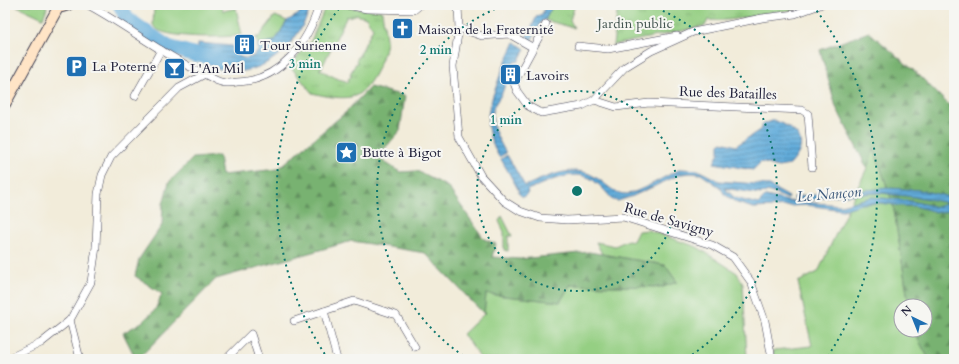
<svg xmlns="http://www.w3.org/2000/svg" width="959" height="364" viewBox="0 0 959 364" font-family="Cardo,serif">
<defs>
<pattern id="forest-firs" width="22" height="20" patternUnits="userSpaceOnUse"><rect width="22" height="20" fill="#78b271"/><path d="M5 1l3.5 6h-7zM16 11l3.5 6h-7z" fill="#62905e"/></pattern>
<pattern id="park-tufts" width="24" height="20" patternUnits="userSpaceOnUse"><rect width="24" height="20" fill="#95cf83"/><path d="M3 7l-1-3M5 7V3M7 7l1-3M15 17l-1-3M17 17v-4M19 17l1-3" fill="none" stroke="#80b172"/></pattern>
<pattern id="water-rules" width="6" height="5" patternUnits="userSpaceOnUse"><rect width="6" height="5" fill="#62acda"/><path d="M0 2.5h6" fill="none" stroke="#508cb2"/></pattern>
</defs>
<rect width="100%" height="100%" fill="#f6f6f2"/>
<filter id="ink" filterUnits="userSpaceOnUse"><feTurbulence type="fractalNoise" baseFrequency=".025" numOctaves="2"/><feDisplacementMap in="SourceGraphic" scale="8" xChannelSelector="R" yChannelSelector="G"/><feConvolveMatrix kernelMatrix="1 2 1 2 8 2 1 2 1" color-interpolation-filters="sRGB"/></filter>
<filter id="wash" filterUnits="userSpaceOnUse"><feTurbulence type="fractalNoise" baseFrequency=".012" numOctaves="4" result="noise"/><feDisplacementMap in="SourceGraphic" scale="16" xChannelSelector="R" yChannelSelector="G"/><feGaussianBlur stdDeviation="0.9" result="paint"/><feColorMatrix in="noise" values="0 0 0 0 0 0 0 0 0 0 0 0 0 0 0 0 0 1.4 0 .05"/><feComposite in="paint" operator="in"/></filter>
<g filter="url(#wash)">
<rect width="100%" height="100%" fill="#f2ecda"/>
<g fill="#95cf83" stroke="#5c785f">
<polygon points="15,5 46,5 47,8 43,18"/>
<path d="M159,5H222L223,11L236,8L242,35C225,38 176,38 160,31C157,30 155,27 153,25L154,6Z"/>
<polygon points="275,16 287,21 275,41 258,44 256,37 259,37"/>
<polygon points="874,148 893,204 909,306 901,306 901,330 913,330 929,359 772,359 774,350 812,346 798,282 818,272 867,168"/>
<polygon points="502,216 512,236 508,236 508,251 504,250 504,232 499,221"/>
<polygon points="648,230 697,247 737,273 743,284 747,359 481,359 463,334 484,314 486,294 560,302 570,285 663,287 677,282 665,265 602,254 596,242 615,246 628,240 633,241 638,231"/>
</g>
<g fill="url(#forest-firs)" stroke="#4d6a56">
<polygon points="869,32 919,75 954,110 954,359 929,359 913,330 925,330 925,306 909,306 893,204 874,149 867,168 836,107 820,50"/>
<polygon points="370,87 405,96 400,131 380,154 380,159 400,172 417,171 448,187 484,239 496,244 492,257 520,259 589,252 665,265 677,282 663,287 570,285 560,302 486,294 484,314 425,253 352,241 216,279 138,359 136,359 123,333 142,322 155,310 162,294 135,276 139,259 162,225 163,204 169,182 193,158 219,156 222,175 278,169 345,113"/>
</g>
<g fill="url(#park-tufts)" stroke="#5c785f" fill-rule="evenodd">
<path d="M326,5L382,11C383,20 385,30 386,39C386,55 371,89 355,96C343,100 324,96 312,93L290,66L311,41ZM358,14L359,16L368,18L367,20L373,28L360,54L361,56L359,55L356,61L358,63H356L353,69L354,70H352L350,75L352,76L348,79L349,81L346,83V81L338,79L319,69H321L347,16L349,17Z"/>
<polygon points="553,5 575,5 570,20 574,28 545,20"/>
<path d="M618,5H813C794,12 777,10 758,15C741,19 725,21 708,20L705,26L613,45Z"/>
</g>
<g fill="url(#water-rules)" stroke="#42678a">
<path d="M302,5H311C301,42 263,80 222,70C214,68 205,61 198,56V43L233,46C236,59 250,63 258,51V44L275,41L287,21L299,14Z"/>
<polygon points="546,5 553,5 545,20 541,22 530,43 525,40 537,16 542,14"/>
<path d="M515,42L525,49L518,62L515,61C510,72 506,82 502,93C500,97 496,102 494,106C488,123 499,140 506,153L499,157C484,129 485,117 496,87C501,71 508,57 515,42Z"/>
<path d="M774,120C798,130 811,142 790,165L778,167L761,162L753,170L714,163L719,153V144L722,142L736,146L761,129L762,125Z"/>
<path d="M507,155L525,186C546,177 574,163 595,177C606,183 614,195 627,194C640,192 667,175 681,169L698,170L719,181L768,185L789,197L788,199L768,191L761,194L724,188L735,198L758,204L766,196L788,201L841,205L872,197L911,201L937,207L948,203L924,198L880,193L827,196L812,200L794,199V197L888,188L920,190L954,198V208L944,212H936L915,206H903L880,203L861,204L843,210L807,205L754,208L737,203L724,194L721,188L701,174L691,173L681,174L633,196L618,201L613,200C607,193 601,186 593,180C574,167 546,183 527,190L528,193L523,197L518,193L519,191L501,159Z"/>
</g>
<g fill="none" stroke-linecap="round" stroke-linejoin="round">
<polyline stroke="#62acda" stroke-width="15" points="120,5 127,19 168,47 193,54 212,57 218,59"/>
</g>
</g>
<g filter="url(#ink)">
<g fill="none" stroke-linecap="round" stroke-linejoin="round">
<defs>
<g id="street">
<path d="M88,5C127,26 162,54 202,73C209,76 215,81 221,82C226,84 232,83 237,82C280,81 308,43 319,5"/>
<polyline points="347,5 367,9 414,10 420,5"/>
<polyline points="458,5 459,28 453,66 459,137 481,176 504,201 520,211 540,218 567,220 623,217 712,245 733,257 751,282 765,321 772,359"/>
<polyline points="546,24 514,83 517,91 528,106 541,113 582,106 594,100 625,67 651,51 693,32 762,18 795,14 820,5"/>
<polyline points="459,28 482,36 509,34 532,47"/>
<polyline points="578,46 608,49 677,36"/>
<polyline points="135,96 161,50"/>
<polyline points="594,100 616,107 649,103 802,110 808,114 812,167"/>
<polyline points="70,320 80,359"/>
<polyline points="294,321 324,311"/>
<polyline points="7,359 41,343 70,320 91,282 96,247 98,194 102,175 111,157 179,88 205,74"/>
<polyline points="226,359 251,334 259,359"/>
<polyline points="337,359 324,311 354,301 396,315 415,347"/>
</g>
<g id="secondary">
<polyline points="57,5 62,7 68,5"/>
<polyline points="5,104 59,6"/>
</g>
</defs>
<use href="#street" stroke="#414053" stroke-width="8"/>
<use href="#secondary" stroke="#414053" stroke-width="12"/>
<use href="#street" stroke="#fff" stroke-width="7"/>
<use href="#secondary" stroke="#ffe4c6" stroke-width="10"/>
</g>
</g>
<g fill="none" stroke="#0f766e" stroke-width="2" stroke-dasharray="2 4">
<circle cx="577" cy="191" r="100"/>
<path d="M468 359A200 200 0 0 1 502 6M652 6A200 200 0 0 1 686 359"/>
<path d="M328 359A300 300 0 0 1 341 6M813 6A300 300 0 0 1 826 359"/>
</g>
<defs>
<symbol id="church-square" viewBox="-11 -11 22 22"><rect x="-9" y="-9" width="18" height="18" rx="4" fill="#1f6fb2" stroke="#f6f6f2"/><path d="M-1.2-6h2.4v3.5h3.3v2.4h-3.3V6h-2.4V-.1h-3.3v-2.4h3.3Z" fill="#fff"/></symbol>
<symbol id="building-square" viewBox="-11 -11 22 22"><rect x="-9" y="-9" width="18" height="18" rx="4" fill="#1f6fb2" stroke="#f6f6f2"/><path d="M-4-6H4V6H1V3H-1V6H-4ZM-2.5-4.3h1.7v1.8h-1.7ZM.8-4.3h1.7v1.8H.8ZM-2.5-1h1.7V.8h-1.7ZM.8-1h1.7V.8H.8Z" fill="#fff"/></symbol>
<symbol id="parking-square" viewBox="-11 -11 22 22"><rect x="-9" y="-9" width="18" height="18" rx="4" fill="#1f6fb2" stroke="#f6f6f2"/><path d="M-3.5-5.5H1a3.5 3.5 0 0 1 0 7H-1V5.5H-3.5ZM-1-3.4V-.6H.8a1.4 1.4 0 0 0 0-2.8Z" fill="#fff"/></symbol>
<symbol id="bar-square" viewBox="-11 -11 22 22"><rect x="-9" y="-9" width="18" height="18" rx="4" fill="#1f6fb2" stroke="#f6f6f2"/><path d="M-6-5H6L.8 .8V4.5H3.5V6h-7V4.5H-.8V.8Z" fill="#fff"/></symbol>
<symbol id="sight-square" viewBox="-11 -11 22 22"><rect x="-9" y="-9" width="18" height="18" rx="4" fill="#1f6fb2" stroke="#f6f6f2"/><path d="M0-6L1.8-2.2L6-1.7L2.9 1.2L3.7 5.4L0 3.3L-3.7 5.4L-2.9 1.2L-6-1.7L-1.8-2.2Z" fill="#fff"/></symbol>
</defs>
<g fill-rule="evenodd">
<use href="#church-square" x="390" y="16" width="25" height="25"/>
<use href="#building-square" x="232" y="32" width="25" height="25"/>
<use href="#parking-square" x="64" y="54" width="25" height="25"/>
<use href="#bar-square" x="162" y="56" width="25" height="25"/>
<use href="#building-square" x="498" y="62" width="25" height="25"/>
<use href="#sight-square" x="334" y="140" width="25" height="25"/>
</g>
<g text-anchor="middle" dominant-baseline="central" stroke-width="4" stroke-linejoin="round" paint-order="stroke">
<g font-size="14" fill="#445651" stroke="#f6f6f2">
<text x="635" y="23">Jardin public</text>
</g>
<g font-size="14" fill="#22223b" stroke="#f6f6f2" text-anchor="start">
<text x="418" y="29">Maison de la Fraternité</text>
<text x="260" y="45">Tour Surienne</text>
<text x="92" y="66">La Poterne</text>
<text x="190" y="68">L'An Mil</text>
<text x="526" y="75">Lavoirs</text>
<text x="362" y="152">Butte à Bigot</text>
</g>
<g font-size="14" fill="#22223b" stroke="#f6f6f2">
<text transform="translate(728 93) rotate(2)">Rue des Batailles</text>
<text transform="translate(669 220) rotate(16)">Rue de Savigny</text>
</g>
<g font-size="15" font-style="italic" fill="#3c597b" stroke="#f6f6f2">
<text transform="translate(829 194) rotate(-5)">Le Nançon</text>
</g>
</g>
<circle cx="577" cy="191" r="6" fill="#0f766e" stroke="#f6f6f2" stroke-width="2"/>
<g font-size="12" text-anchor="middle" font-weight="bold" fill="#0f766e" stroke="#f6f6f2" stroke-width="4" stroke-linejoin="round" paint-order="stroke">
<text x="436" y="54">2 min</text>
<text x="305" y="68">3 min</text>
<text x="506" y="124">1 min</text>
</g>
<rect width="959" height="364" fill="none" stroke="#f6f6f2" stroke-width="20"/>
<g transform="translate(913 318) rotate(317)"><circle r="19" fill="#f6f6f2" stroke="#a1a1a9"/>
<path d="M0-3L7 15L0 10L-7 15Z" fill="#1f6fb2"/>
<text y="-6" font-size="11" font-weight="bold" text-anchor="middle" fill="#22223b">N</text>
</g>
</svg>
